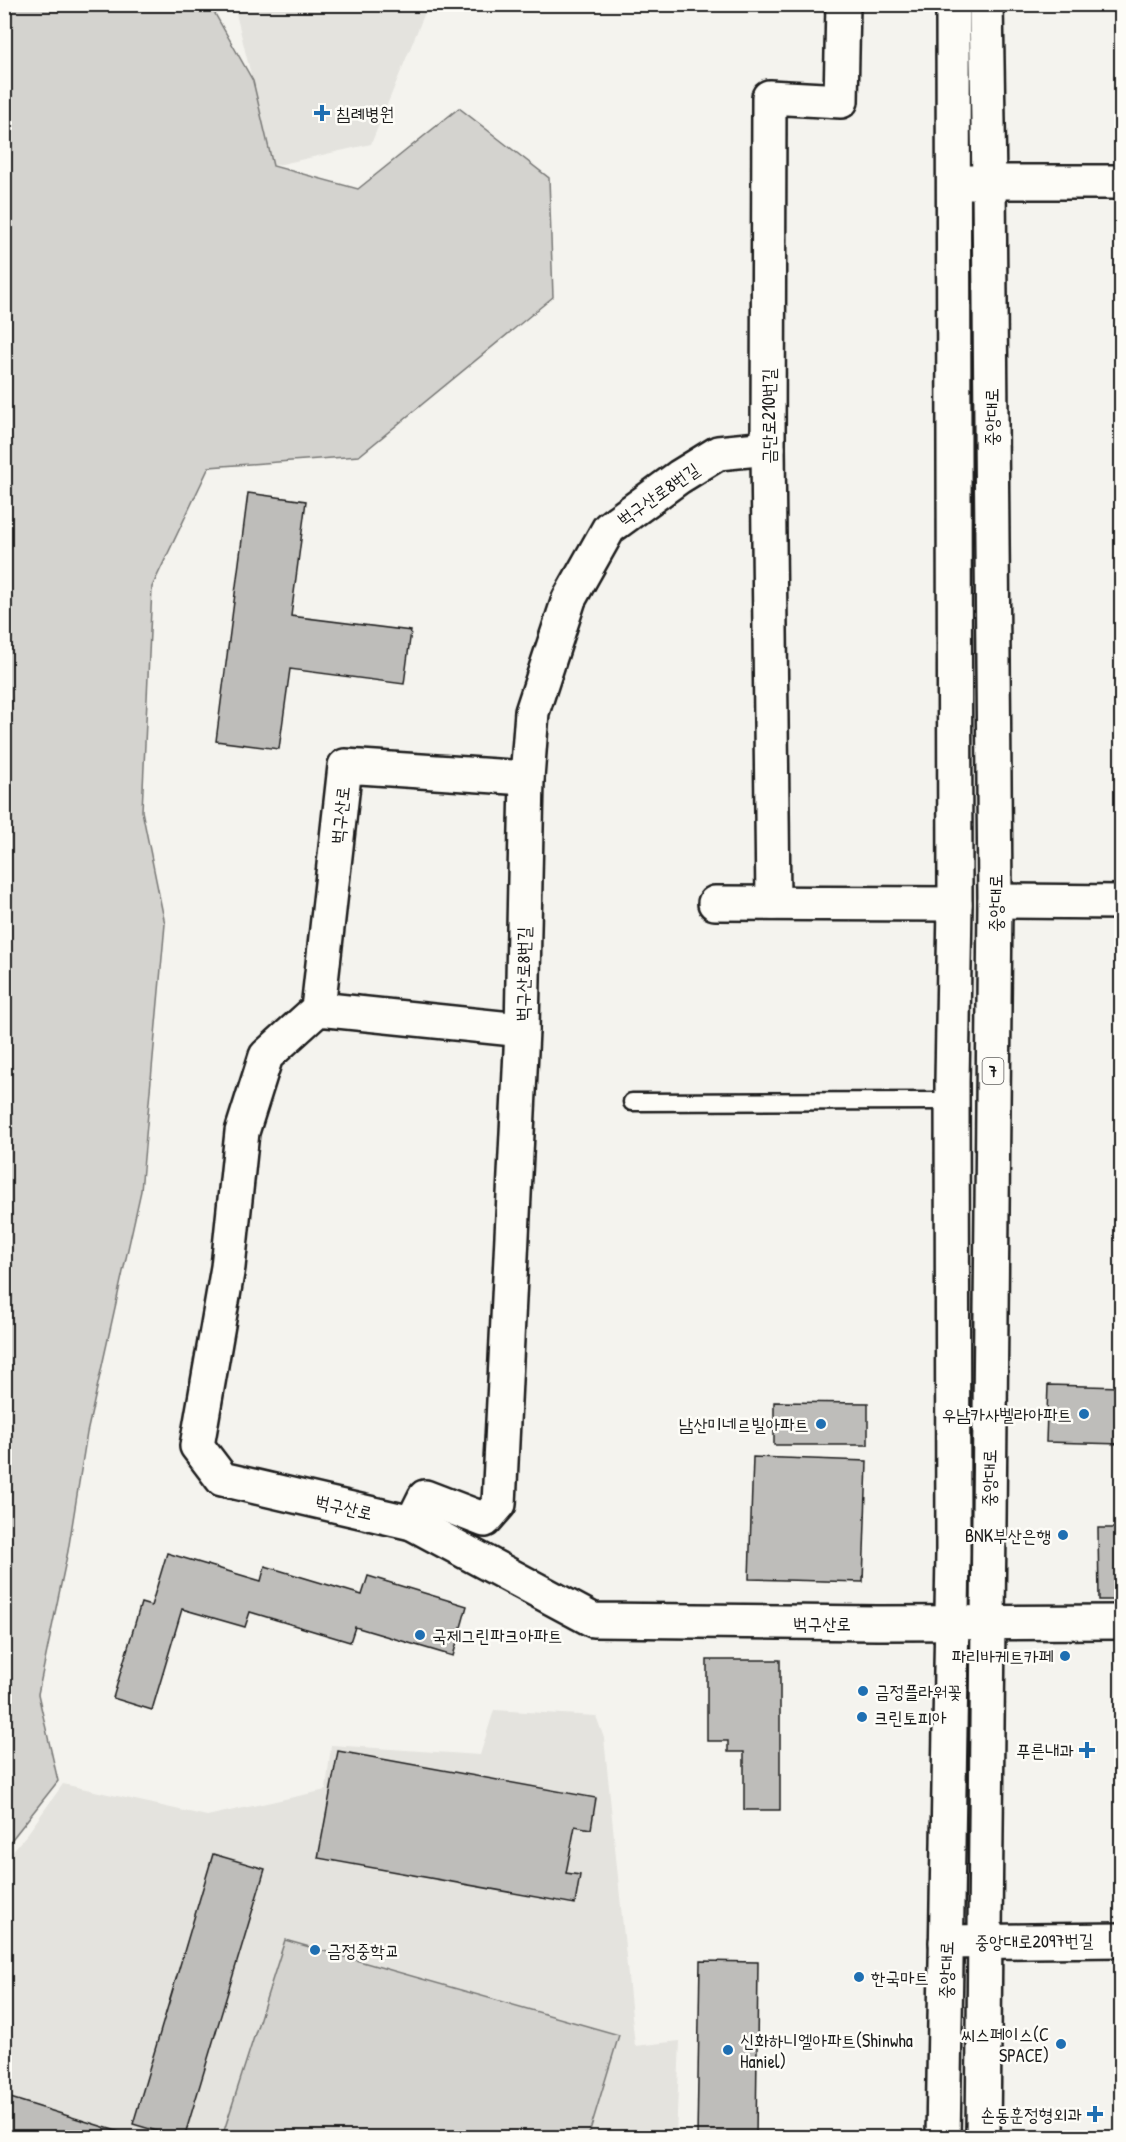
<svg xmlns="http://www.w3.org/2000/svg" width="1126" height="2142" viewBox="0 0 1126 2142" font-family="'Patrick Hand','Poor Story',sans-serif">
<rect width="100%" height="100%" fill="#f4f3ee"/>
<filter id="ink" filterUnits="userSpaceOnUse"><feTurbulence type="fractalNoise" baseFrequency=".0167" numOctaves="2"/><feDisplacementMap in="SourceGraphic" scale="12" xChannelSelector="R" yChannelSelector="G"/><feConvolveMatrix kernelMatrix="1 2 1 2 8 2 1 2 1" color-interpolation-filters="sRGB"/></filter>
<g filter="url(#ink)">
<g fill="#e4e3de">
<polygon points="234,5 428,5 371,144 273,166"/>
<polygon points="494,1710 596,1716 604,1738 635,2046 680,2041 676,2137 5,2138 5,1860 28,1833 63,1784 207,1816 326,1790 331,1745 480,1755"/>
</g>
<g fill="#d4d3cf" stroke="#787876" stroke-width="1.5">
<polygon points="5,4 210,5 253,81 273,166 358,189 459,108 549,178 553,297 359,456 209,467 152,587 142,811 165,924 141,1191 87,1433 68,1551 38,1694 58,1781 5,1848"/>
<polygon points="285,1940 619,2035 588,2137 222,2137"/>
</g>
<g fill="#bebdba" stroke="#1c1c1c" stroke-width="1.5">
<polygon points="248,493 306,501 291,616 411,631 404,684 290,669 279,749 216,741"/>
<polygon points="1048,1385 1122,1387 1122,1444 1046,1442"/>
<polygon points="774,1402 868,1403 868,1445 774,1445"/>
<polygon points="753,1457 867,1461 863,1582 749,1579"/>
<polygon points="1098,1528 1122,1528 1122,1600 1099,1600"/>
<polygon points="167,1553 261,1581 265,1566 362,1595 368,1576 467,1606 453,1656 355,1627 350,1642 250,1612 245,1627 182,1609 152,1710 113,1698 141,1603 151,1606"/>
<polygon points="707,1660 780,1660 780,1810 744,1810 744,1752 728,1752 728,1741 707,1741"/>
<polygon points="338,1751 596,1798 591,1829 575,1826 566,1873 580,1875 575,1904 318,1858"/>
<polygon points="213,1854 265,1869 184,2138 180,2138 133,2124"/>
<polygon points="700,1961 758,1962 756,2138 697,2138"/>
<polygon points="4,2096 139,2138 4,2138"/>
</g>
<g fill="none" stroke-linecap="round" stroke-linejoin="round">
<defs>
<polyline id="service" points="632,1102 952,1101"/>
<g id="minor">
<polyline points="954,182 1122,182"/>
<polyline points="995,901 1122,902"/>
<polyline points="715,903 955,904"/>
<polyline points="773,903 768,448 769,97 841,101 843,4"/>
<polyline points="318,1009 345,766 527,778"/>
<polyline points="522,1030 318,1009 266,1056 242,1132 228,1267 197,1446 222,1479 412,1523 593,1620 878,1623 1122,1622"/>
<polyline points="412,1523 425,1497 485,1520 499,1504 522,1030 527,778 532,712 569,599 609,528 679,477 718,453 768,448"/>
<polyline points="946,1942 1122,1940"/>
</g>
<g id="primary">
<polyline points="943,2138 953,1553 952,1082 955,904 953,4"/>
<polyline points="983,2138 995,901 989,182 986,4"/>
</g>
</defs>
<use href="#service" stroke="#1c1c1c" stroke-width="21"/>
<use href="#minor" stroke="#1c1c1c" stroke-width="38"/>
<use href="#primary" stroke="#1c1c1c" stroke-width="38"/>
<use href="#service" stroke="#fdfcf7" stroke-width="16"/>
<use href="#minor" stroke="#fdfcf7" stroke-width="33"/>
<use href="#primary" stroke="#fdfcf7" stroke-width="33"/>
</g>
</g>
<g fill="#1f6fb2" stroke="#fdfcf7" stroke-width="2">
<path d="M319 104h6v6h6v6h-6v6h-6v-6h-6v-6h6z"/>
<circle cx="1084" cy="1414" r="6"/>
<circle cx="821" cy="1424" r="6"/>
<circle cx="1063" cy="1535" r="6"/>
<circle cx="420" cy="1635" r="6"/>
<circle cx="1065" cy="1656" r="6"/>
<circle cx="863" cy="1691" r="6"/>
<circle cx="862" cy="1717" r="6"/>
<path d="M1084 1741h6v6h6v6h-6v6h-6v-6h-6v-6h6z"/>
<circle cx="315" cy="1950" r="6"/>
<circle cx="859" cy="1977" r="6"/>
<circle cx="1061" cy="2044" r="6"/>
<circle cx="728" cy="2050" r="6"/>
<path d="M1092 2105h6v6h6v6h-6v6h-6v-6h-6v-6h6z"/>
</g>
<g text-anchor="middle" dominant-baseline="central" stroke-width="5" stroke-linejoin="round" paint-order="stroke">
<rect fill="#fdfcf7" stroke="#605f5e" stroke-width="1.5" x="982.5" y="1058" width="21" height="26" rx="4.5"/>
<g font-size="16" font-weight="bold" fill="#1c1c1c">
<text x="993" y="1071">7</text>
</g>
<g font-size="18" fill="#1c1c1c" stroke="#fdfcf7" text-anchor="start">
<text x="336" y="113">침례병원</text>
<text x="1072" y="1414" text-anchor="end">우남카사벨라아파트</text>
<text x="809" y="1424" text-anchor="end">남산미네르빌아파트</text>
<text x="1051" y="1535" text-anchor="end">BNK부산은행</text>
<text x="432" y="1635">국제그린파크아파트</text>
<text x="1053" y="1656" text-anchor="end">파리바케트카페</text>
<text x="875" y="1691">금정플라워꽃</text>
<text x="874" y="1717">크린토피아</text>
<text x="1074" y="1750" text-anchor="end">푸른내과</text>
<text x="327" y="1950">금정중학교</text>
<text x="871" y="1977">한국마트</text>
<text x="1049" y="2034" text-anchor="end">씨스페이스(C<tspan x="1049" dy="21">SPACE)</tspan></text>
<text x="740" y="2040">신화하니엘아파트(Shinwha<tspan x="740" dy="21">Haniel)</tspan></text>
<text x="1082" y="2114" text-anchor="end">손동훈정형외과</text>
</g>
<g font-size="18" fill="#1c1c1c" stroke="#fdfcf7">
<text transform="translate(768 416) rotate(-90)">금단로210번길</text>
<text transform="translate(991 417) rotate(-90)">중앙대로</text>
<text transform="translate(658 494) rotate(-35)">벅구산로8번길</text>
<text transform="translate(340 815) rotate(-84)">벅구산로</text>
<text transform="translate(995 903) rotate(-90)">중앙대로</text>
<text transform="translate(523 974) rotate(-89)">벅구산로8번길</text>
<text transform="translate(989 1478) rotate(-89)">중앙대로</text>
<text transform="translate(344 1507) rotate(13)">벅구산로</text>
<text x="822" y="1623">벅구산로</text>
<text transform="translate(1034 1941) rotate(-1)">중앙대로2097번길</text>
<text transform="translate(946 1970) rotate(-89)">중앙대로</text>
</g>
</g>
<rect width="1126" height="2142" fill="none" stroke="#fdfcf7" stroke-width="24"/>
<rect x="12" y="12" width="1102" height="2118" fill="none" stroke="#1c1c1c" stroke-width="2" filter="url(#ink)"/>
</svg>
